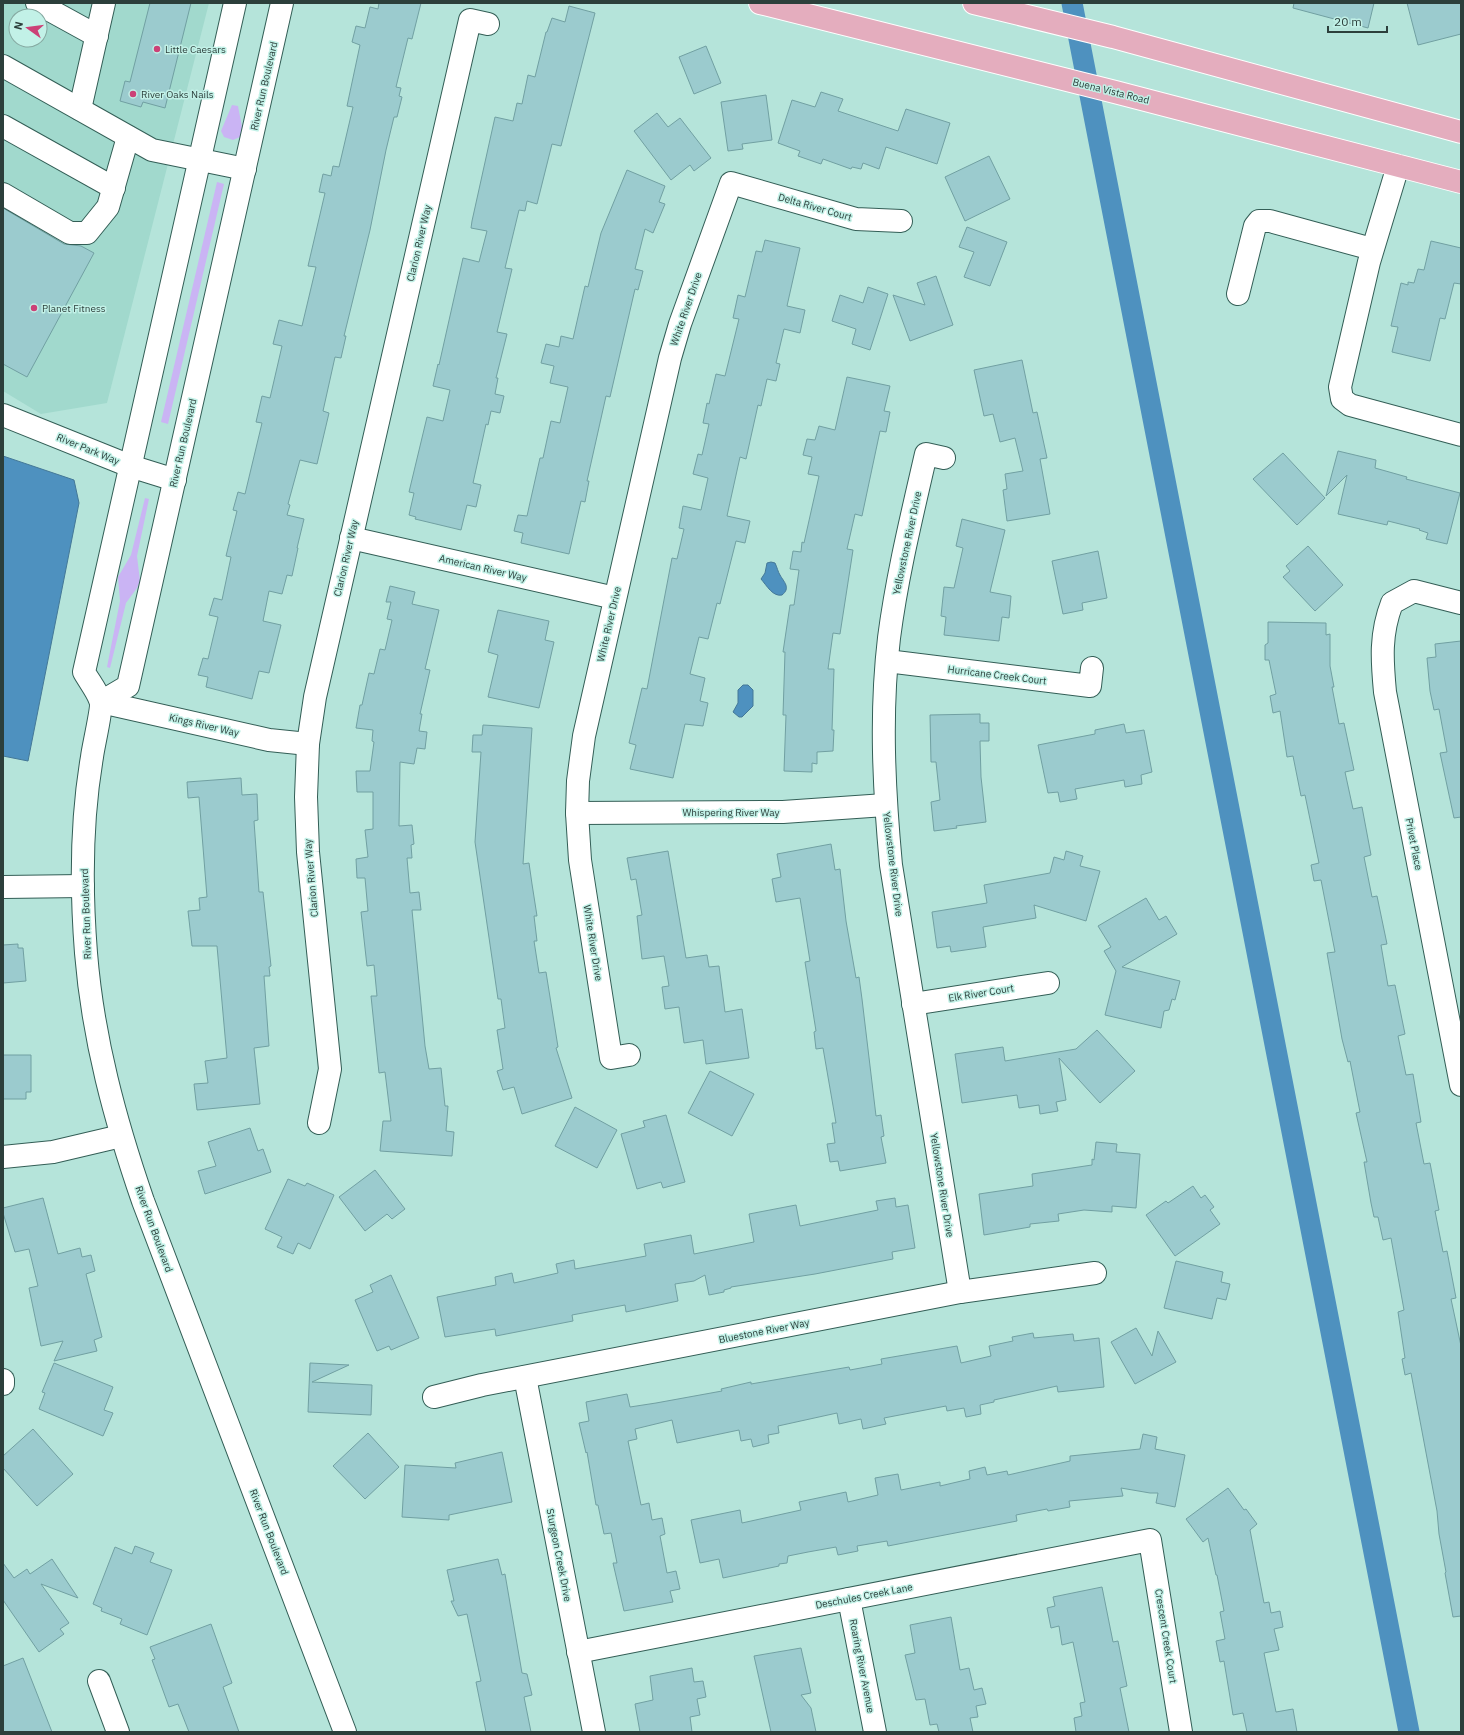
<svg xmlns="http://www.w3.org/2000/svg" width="1464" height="1735" viewBox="0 0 1464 1735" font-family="'IBM Plex Sans',sans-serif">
<rect width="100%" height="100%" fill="#b5e4da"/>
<path fill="#a1d9cd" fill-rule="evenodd" d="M3,3H209L107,403L41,414L3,391ZM16,16H40V40H16Z"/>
<g fill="#cab4f4">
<polygon points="232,105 238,106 242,127 240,137 233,140 224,137 221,131"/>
<polygon points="217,182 224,184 168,424 161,422"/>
<polygon points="145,498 149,499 137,556 140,581 137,588 126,603 110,668 107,667 120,601 118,577 131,555"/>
</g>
<g fill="#4e91bf" stroke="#447897">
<polygon points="3,456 74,480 79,503 28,761 3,756"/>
<path d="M771,562L775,563C777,567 778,572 780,575C784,582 791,588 782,595C773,597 767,586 761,579L765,573L767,563Z"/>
<polygon points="743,685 748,685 753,690 753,706 742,717 739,717 733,712 738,703 738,690"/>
</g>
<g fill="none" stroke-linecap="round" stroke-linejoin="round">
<polyline stroke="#4e91bf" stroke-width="21" points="1072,3 1409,1732"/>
</g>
<g fill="#9bcbce" stroke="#71a0a2">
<polygon points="150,3 191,3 165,108 143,102 141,107 120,101 125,81 130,82"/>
<polygon points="379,3 421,3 412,39 408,38 396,87 401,88 399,96 402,97 397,117 394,117 386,150 370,230 344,336 346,336 341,358 335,357 323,411 329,413 317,464 300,460 288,504 290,505 287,515 304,519 297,548 298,548 292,576 287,575 282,594 269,591 263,621 281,625 269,673 259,671 252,699 206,687 208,677 198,675 203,658 208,659 218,617 209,615 214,598 222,600 231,557 226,556 237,511 233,510 238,492 245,494 262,423 256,422 262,396 270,398 282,346 273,344 279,320 302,326 316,267 308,266 325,193 319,192 323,174 331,176 333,166 339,167 353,107 347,106 360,45 352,42 356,26 365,28 370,7 378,9"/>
<polygon points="1294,3 1374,3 1368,28 1293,8"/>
<polygon points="1407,3 1461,3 1461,34 1418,45"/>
<polygon points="569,6 595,13 561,146 552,144 537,204 527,201 525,211 519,210 505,268 512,269 497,332 507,334 496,378 498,378 495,394 504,396 500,413 491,411 488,425 486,424 473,483 481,485 476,507 467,505 461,530 415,519 416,517 409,515 414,493 409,492 427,417 443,421 450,390 433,386 438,364 439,365 463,258 479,262 487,231 471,228 472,221 495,117 513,121 517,103 522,104 528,75 535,77 546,32 547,32 552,18 565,22"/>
<polygon points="706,46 721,83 694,94 679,57"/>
<polygon points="821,92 843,99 838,111 898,131 906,109 950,123 937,164 886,147 879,169 863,163 861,169 852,167 851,169 823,159 821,164 798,156 800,151 778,143 792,100 815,107"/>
<polygon points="766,95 772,140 742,144 743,149 728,151 721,102"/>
<polygon points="657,113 668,127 680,118 711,158 694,171 690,165 671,180 634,131"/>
<polygon points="989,156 1010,199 965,221 945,177"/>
<polygon points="627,170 665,186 659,202 665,204 653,233 645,229 635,269 643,271 638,290 635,289 610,397 606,396 587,481 589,481 585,502 581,501 569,554 521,543 523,533 514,531 518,515 527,516 540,458 543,458 551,421 560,423 568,387 550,383 554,366 541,363 546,344 559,347 561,336 573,339 585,286 588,287 601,233"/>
<polygon points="3,208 64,244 81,246 94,253 27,377 3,364"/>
<polygon points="967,227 1007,242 990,286 964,277 974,252 959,247"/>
<polygon points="765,240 800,248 787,306 805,310 800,333 784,329 776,363 780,364 776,381 767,379 761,406 758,405 746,459 740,457 727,516 750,521 745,543 736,541 720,604 717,603 708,639 699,637 690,674 705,678 700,701 708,703 703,726 685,724 673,778 630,769 636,745 629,743 642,688 647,689 672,558 677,559 684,529 679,528 683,506 701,510 708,478 693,474 698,454 702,455 709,424 703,423 707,403 709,404 716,374 725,376 739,319 733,318 738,295 745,297 756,251 762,252"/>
<polygon points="1431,241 1461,248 1461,284 1454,283 1445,319 1440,318 1430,361 1392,352 1398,327 1391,326 1401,283 1408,285 1408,282 1414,283 1418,269 1424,270"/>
<polygon points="936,276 953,325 910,341 893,295 925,305 917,283"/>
<polygon points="868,287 888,294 870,350 852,344 856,329 832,321 840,295 863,303"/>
<polygon points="1022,360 1033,413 1037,412 1047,458 1040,459 1050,514 1007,521 1003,490 1007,489 1005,474 1023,471 1015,438 1000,442 993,414 984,416 974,370"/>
<polygon points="847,377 890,386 884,411 890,412 886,432 880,431 862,516 855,514 847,549 853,550 840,634 833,633 828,669 834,669 832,730 834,730 833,751 817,752 817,764 812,763 812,772 784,771 786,715 783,715 785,652 783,652 790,605 794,605 799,570 790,569 793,551 801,552 802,542 804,543 819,476 808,474 812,457 803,455 807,439 815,440 819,426 835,430"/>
<polygon points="1338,451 1376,460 1375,468 1407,477 1406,479 1460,493 1447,544 1426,539 1428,533 1419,530 1420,529 1388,521 1387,525 1338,514 1347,475 1326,496"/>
<polygon points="1283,453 1325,498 1297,525 1253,479"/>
<polygon points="962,519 1005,530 990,592 1011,596 1009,618 1002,617 999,641 944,635 946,617 941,616 944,587 954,588 963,548 956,546"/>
<polygon points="1308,546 1343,585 1315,611 1283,577 1290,571 1286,566"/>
<polygon points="1098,551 1107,598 1082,603 1083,610 1063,614 1052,561"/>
<polygon points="390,586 415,592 412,604 439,610 425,669 430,670 420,714 422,714 419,731 427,732 425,749 417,748 414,764 400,762 399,826 412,825 414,844 411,845 412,858 407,858 410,893 419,892 421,910 412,910 425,1046 429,1069 441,1068 445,1106 448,1106 446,1131 454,1132 452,1156 380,1151 383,1121 391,1121 385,1072 379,1073 371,996 377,996 374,965 367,966 361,912 368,911 365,878 357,878 356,859 368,857 365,830 373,829 373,792 357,792 356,771 370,771 374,742 372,741 373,730 356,728 360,705 362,705 369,673 374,674 380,649 385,650 392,620 387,619 391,602 386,602"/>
<polygon points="498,610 549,621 545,640 554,642 539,708 488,697 498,655 488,652"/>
<polygon points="1268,622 1326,623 1326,635 1330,634 1330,666 1334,687 1332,687 1339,724 1344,723 1354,770 1345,772 1353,809 1362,807 1371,855 1364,857 1372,897 1377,896 1387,944 1381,945 1388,986 1395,985 1405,1034 1398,1036 1406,1075 1413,1074 1421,1122 1416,1123 1424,1164 1430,1163 1439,1210 1435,1211 1443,1252 1447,1251 1456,1298 1451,1299 1461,1346 1461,1616 1453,1617 1445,1573 1446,1572 1439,1534 1437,1511 1411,1373 1405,1375 1402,1359 1405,1358 1398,1312 1404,1310 1391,1238 1383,1240 1378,1217 1374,1217 1371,1203 1364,1162 1367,1162 1356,1113 1360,1112 1350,1061 1348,1062 1342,1039 1327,953 1335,952 1321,880 1314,881 1311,865 1319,863 1305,795 1301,796 1293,756 1287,757 1280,711 1273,713 1270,696 1276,694 1269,660 1265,660 1265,645 1268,643"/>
<polygon points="1461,641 1461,817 1454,818 1440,753 1447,752 1439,709 1434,710 1430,691 1427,658 1436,657 1435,644"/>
<polygon points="980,714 980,723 989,723 989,741 980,741 981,777 986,822 956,826 957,828 934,831 931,802 940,800 936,762 931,762 930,715"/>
<polygon points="1124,724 1126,733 1144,730 1152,772 1141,775 1142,784 1125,787 1124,780 1075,789 1077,799 1060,802 1058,792 1048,793 1038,745 1095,734 1095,730"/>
<polygon points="483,725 532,728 523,864 529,863 532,884 537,916 534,916 537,941 534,941 539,973 546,972 558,1047 556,1048 572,1098 522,1114 514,1087 503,1090 497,1071 503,1069 497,1030 505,1028 501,999 498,999 475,842 481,752 472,752 473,735 482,735"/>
<polygon points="241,778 242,795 257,794 258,820 254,821 259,892 263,892 271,966 269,967 270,976 264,976 269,1046 254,1048 260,1104 197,1110 194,1084 208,1083 205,1061 227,1058 217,946 192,946 188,911 200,910 199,898 207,897 199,797 188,798 187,782"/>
<polygon points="831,844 835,870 840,869 846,921 856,978 859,977 862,999 876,1116 881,1115 884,1136 881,1137 886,1163 840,1171 838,1161 830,1162 827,1144 835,1143 832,1123 836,1123 823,1048 816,1049 814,1032 816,1031 805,962 810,961 800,898 776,902 772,879 781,877 777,854"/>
<polygon points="668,851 686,958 707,955 709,967 719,966 725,1012 742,1009 749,1058 706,1064 703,1040 684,1043 679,1007 665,1009 662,987 669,986 664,956 642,959 637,916 642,915 636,879 631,880 627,858"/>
<polygon points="1066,851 1083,856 1080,866 1100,871 1086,921 1034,905 1036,918 983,927 986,947 951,952 950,946 937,948 932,912 987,903 984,885 1050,873 1054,857 1064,860"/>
<polygon points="1146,898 1159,920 1166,916 1177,934 1122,967 1180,981 1175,1000 1172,999 1169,1010 1164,1011 1161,1028 1105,1015 1116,971 1104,951 1111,947 1098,926"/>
<polygon points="18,944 18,948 23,948 26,981 3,983 3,945"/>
<polygon points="1097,1030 1135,1071 1100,1103 1059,1058 1066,1100 1056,1102 1058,1111 1040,1114 1039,1105 1019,1108 1017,1095 962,1103 955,1054 1003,1047 1005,1061 1076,1049"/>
<polygon points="3,1055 31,1055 31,1092 26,1092 26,1099 3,1099"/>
<polygon points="710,1071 754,1094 732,1136 688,1113"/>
<polygon points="575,1107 617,1130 597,1168 555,1146"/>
<polygon points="666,1115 685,1182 663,1188 661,1182 637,1189 621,1134 645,1127 643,1121"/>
<polygon points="250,1128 258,1151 263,1149 271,1172 205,1194 198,1171 216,1166 208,1142"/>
<polygon points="1096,1142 1117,1144 1116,1152 1140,1154 1136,1208 1112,1206 1112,1212 1084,1210 1058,1214 1059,1221 1030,1224 1030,1227 984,1235 979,1194 1033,1186 1032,1174 1092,1165 1092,1159 1094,1160"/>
<polygon points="375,1170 405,1209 392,1219 387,1214 365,1231 339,1197"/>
<polygon points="288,1179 305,1186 307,1183 334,1195 310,1249 298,1243 293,1254 277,1247 282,1237 265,1229"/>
<polygon points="1193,1186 1201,1198 1205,1195 1214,1207 1210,1210 1220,1224 1175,1256 1146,1215 1166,1201 1168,1203"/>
<polygon points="43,1198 58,1254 80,1248 82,1257 91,1255 95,1271 86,1274 102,1337 94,1340 97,1351 54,1361 63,1341 41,1346 29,1288 38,1286 29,1249 15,1252 3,1213 3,1208"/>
<polygon points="895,1198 896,1207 908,1205 915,1248 892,1252 893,1259 815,1274 731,1287 731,1288 724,1290 724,1292 709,1295 705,1275 694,1281 675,1284 678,1301 626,1312 625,1305 588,1312 572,1315 573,1321 496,1336 495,1329 445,1337 437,1297 496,1285 495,1277 512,1273 514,1283 558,1273 556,1264 574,1260 575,1269 646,1256 644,1244 691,1235 694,1254 754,1242 749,1214 796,1205 800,1226 878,1210 876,1201"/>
<polygon points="1176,1261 1223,1272 1221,1282 1230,1284 1226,1300 1217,1298 1212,1319 1164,1308"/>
<polygon points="391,1275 419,1338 391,1350 389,1346 377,1351 355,1300 373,1292 370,1285"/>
<polygon points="1136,1328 1152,1356 1158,1331 1176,1362 1135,1384 1111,1342"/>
<polygon points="1033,1333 1034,1338 1073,1334 1074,1341 1099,1338 1104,1387 1058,1392 1057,1386 994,1400 994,1402 980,1405 981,1414 966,1417 964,1408 947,1411 946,1406 884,1418 886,1424 863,1429 861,1419 839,1424 837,1413 778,1426 779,1433 768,1435 769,1443 753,1447 751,1439 741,1441 739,1430 677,1443 672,1420 635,1429 637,1439 628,1441 641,1505 649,1503 652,1520 662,1518 665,1534 660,1536 667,1573 676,1571 680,1589 670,1591 673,1602 624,1611 613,1563 617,1563 611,1533 604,1534 598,1505 596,1505 587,1452 586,1453 579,1423 589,1421 586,1402 627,1394 630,1407 656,1403 722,1391 721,1389 751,1382 751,1384 849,1367 850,1370 882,1364 881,1359 957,1346 961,1363 991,1356 989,1346 1013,1341 1012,1337"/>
<polygon points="54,1363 113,1387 104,1410 113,1413 103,1436 39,1409 45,1393 42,1392"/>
<polygon points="310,1363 349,1365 312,1382 372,1385 371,1415 308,1412"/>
<polygon points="33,1429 73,1474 37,1506 3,1468 3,1456"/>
<polygon points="368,1433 399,1467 365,1499 333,1466"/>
<polygon points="1143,1434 1157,1437 1155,1449 1185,1455 1175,1507 1156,1503 1158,1493 1150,1493 1121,1488 1123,1496 1069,1501 1070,1507 1048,1511 1047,1509 1016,1515 1017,1521 888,1546 887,1541 857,1546 858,1551 838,1555 836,1547 808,1552 788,1556 787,1563 779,1564 779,1566 723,1578 719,1559 700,1563 691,1520 740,1510 742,1523 801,1510 799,1502 846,1492 848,1502 878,1495 875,1478 898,1474 901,1490 940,1482 940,1486 970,1479 969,1471 985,1467 987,1475 1007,1471 1008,1475 1070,1461 1070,1456 1140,1449"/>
<polygon points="502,1452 512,1502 449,1515 449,1520 402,1517 405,1465 456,1468 455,1463"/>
<polygon points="1228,1488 1244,1510 1246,1509 1257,1524 1250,1530 1264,1603 1269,1602 1271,1613 1280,1611 1283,1627 1274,1629 1279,1650 1264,1653 1276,1712 1293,1709 1297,1732 1247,1732 1243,1713 1233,1715 1224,1661 1220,1662 1216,1641 1225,1639 1220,1612 1224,1611 1217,1575 1216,1575 1208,1538 1203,1542 1186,1519"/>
<polygon points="135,1546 154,1553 150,1562 172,1570 147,1635 120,1624 122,1619 101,1611 102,1608 93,1604 115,1547 132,1554"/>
<polygon points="52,1559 78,1598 41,1584 69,1623 60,1629 64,1634 39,1652 3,1600 3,1563 14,1578 27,1569 30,1574"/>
<polygon points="498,1559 502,1575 505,1574 522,1673 527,1674 532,1695 524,1697 531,1732 486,1732 476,1682 481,1681 467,1614 458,1616 451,1601 454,1601 447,1570"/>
<polygon points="1102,1587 1113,1642 1118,1641 1127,1686 1120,1688 1129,1732 1076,1732 1074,1718 1082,1716 1080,1703 1085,1702 1073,1642 1062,1645 1059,1626 1051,1628 1047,1608 1055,1606 1053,1597"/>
<polygon points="951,1617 960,1670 969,1668 974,1690 982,1688 986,1704 976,1706 978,1717 970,1718 973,1732 939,1732 937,1724 930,1725 925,1699 916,1700 905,1655 915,1653 910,1625"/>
<polygon points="211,1624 232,1683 223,1687 239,1732 189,1732 178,1704 169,1707 152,1660 155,1659 150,1647"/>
<polygon points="801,1648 811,1693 801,1695 811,1708 816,1732 771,1732 754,1656"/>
<polygon points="23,1658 52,1732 3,1732 3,1666"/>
<polygon points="692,1668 694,1682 703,1681 706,1697 697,1699 700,1715 690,1717 692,1732 640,1732 635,1704 653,1700 650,1676"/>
</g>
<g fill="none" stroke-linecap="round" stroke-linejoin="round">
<defs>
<g id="minor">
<polyline points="37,3 97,36"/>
<path d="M235,3L84,672C89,681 97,691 100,700C103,707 93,747 92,757C81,821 81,889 86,953C93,1039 115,1120 143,1201L345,1732"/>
<polyline points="3,66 152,150 245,169"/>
<polyline points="80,109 104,3"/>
<polyline points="3,126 114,188"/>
<polyline points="1398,166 1369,262 1340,387 1342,399 1350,405 1461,435"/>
<polyline points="3,194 70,233 87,233 108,207 128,137"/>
<polyline points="1238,294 1255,226 1259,221 1270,221 1372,249"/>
<polyline points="3,415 130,466 175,480"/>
<path d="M944,458L926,454C912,515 897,576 889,638C880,714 884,790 891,865L960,1292"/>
<polyline points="351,538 615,598"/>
<path d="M1461,603L1414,591L1392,603C1380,634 1382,660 1385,692L1461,1085"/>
<polyline points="887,661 1090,686 1092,668"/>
<polyline points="101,702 128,686 282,3"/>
<polyline points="101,702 269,740 308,744"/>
<polyline points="577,813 783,812 885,805"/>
<polyline points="3,887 83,886"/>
<polyline points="913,1004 1048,983"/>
<polyline points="629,1055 611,1058 580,860 577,813 578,781 584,736 670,358 680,324 731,183 856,219 901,221"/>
<polyline points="319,1123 330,1069 308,852 306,797 308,744 315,697 470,20 488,24"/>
<polyline points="3,1157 53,1152 121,1136"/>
<polyline points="525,1377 594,1732"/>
<polyline points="3,1380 3,1384"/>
<polyline points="434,1397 482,1385 960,1292 1095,1273"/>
<polyline points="849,1599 875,1732"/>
<polyline points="578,1652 1150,1540 1181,1732"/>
<polyline points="99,1681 118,1732"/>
</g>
<g id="major">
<polyline points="760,3 1115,92 1461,182"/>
<polyline points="974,3 1113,37 1461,132"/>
</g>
</defs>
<use href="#minor" stroke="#335e56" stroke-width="24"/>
<use href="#major" stroke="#fff" stroke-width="24"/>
<use href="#minor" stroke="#fff" stroke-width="22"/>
<use href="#major" stroke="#e4adbe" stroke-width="22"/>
</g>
<g fill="#cc4177" stroke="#c2f1e7" stroke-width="1.5">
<circle cx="157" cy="49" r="4"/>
<circle cx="133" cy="94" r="4"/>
<circle cx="34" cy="308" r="4"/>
</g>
<g text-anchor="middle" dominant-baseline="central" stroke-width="3" stroke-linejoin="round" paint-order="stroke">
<g font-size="10" fill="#2c3f3b" stroke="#c2f1e7" text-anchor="start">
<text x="165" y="49">Little Caesars</text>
<text x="141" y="94">River Oaks Nails</text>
<text x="42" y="308">Planet Fitness</text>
</g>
<g font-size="10" fill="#2c3f3b" stroke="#c2f1e7">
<text transform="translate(264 86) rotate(-77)">River Run Boulevard</text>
<text transform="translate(1111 91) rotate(14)">Buena Vista Road</text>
<text transform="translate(815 207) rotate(16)">Delta River Court</text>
<text transform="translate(419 243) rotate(-77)">Clarion River Way</text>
<text transform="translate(686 309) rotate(-71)">White River Drive</text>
<text transform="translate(183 443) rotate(-77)">River Run Boulevard</text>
<text transform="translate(88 449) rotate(22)">River Park Way</text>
<text transform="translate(907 543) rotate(-78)">Yellowstone River Drive</text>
<text transform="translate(346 558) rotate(-77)">Clarion River Way</text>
<text transform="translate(483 568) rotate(13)">American River Way</text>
<text transform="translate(609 624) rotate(-77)">White River Drive</text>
<text transform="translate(997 675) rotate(7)">Hurricane Creek Court</text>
<text transform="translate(204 725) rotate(13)">Kings River Way</text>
<text x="731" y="812">Whispering River Way</text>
<text transform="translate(1414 844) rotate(79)">Privet Place</text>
<text transform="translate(893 864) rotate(83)">Yellowstone River Drive</text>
<text transform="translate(311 878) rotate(-95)">Clarion River Way</text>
<text transform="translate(86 914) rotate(-92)">River Run Boulevard</text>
<text transform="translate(593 943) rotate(81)">White River Drive</text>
<text transform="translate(981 993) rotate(-9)">Elk River Court</text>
<text transform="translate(942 1185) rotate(81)">Yellowstone River Drive</text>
<text transform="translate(154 1229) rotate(70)">River Run Boulevard</text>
<text transform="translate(764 1331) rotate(-11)">Bluestone River Way</text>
<text transform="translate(269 1532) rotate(69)">River Run Boulevard</text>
<text transform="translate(559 1555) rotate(79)">Sturgeon Creek Drive</text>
<text transform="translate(864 1596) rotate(-11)">Deschules Creek Lane</text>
<text transform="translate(1166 1636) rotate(81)">Crescent Creek Court</text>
<text transform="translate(862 1666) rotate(79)">Roaring River Avenue</text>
</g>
</g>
<rect width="1464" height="1735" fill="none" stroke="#2c3f3b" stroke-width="8"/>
<g transform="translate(28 28) rotate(284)"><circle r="19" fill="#c2f1e7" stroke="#86aaa2"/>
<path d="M0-3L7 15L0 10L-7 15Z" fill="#cc4177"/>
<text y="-6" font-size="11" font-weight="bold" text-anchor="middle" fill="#2c3f3b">N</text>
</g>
<path d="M1328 26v6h59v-6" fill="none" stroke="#2c3f3b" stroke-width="2"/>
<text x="1334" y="26" font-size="12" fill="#2c3f3b" stroke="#c2f1e7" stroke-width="3" paint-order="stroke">20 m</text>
</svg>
